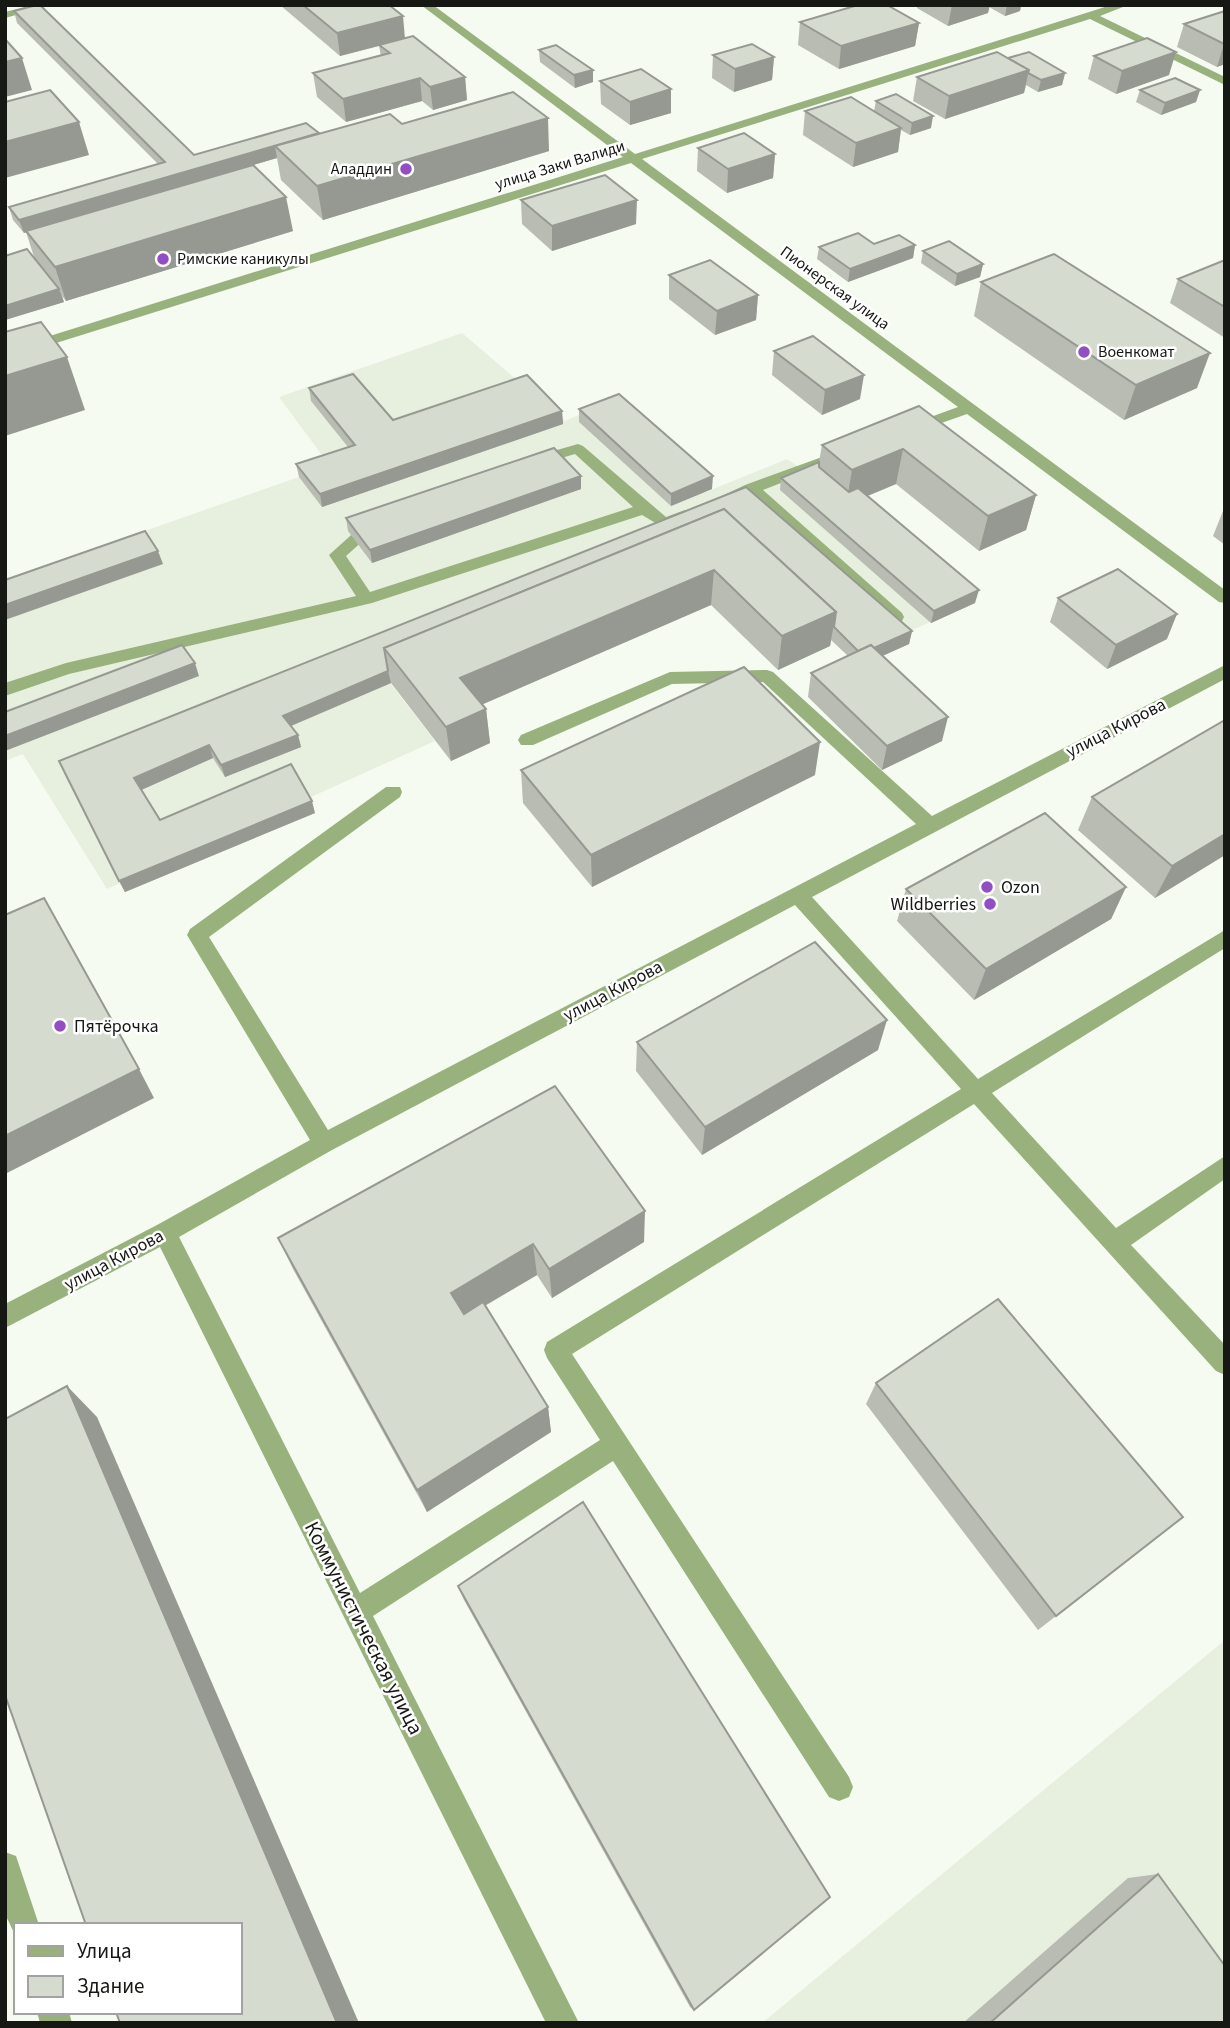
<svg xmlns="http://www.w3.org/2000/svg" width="1230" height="2028" viewBox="0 0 1230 2028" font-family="'Source Sans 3',sans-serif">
<rect width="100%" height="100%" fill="#f5fbf0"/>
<g fill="#e7f0de">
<polygon points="462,333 565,421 597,407 706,492 787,459 817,479 969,605 860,653 721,544 390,683 435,741 107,889 23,754 5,761 5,580 330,466 279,397"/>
<polygon points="1225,1640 1225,2023 762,2023"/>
</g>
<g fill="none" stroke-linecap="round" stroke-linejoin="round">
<g fill="#99b27d" fill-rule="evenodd">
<polygon points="33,5 52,5 5,18 5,12"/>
<polygon points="421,5 433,5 635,154 1086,13 1111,5 1128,5 1100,16 1225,77 1225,85 1090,19 642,159 1225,590 1225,603 1219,602 967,414 916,432 906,432 904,429 906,426 958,407 631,163 5,359 5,350 623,157"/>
<polygon points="578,444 583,446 666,517 685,510 693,515 691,519 664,528 642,515 372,603 69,674 5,696 5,683 66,663 356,596 329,555 370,518 382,518 384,522 346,556 370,592 633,507 575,454 534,466 526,461 529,458"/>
<polygon points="822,457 827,459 830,462 827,465 763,490 902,613 904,617 902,621 890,621 749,495 724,504 716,499 745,485"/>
<path d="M1225,665V679L812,897L978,1079L1225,930V948L992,1093L1116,1228L1225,1156V1179L1131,1245L1225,1345V1375L1216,1371L974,1104L572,1354L849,1777L853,1787L849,1797L839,1801L829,1797L613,1461L373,1616L579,2023H546L160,1247L5,1328V1304L157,1225L310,1140L187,935L190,929L386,787H400L402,792L400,797L209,937L328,1130L916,824L763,682L672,684L533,745H521L518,740L521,735L670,672L767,670L773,672L932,816ZM795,905L961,1089L547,1342L544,1350L547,1358L600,1440L360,1593L179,1237L332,1150Z"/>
<polygon points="5,1852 16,1856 39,1925 16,1925 16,1937 5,1914"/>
<polygon points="37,2012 69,2012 72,2023 40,2023"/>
</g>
</g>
<g fill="#b8bcb3">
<polygon points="280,5 389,5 405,38 465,77 467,100 433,110 422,101 346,122 317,97 313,73 381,56 379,46 340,56"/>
<polygon points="917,5 1021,5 1020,11 1005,16 989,7 988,13 948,26 917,8"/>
<polygon points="14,11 194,155 319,134 402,124 549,151 323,220 281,180 277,158 253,165 293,231 66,301 62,296 64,302 5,320 5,256 35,260 26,232 24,233 13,220 9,207 158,164 17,23"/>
<polygon points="1225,11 1225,64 1217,67 1177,47 1184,24"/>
<polygon points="800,22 919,23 915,46 839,69 798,45"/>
<polygon points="539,50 593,70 593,82 575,88 540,62"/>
<polygon points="713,55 774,57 772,80 734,92 712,78"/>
<polygon points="1094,56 1169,75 1116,94 1088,79"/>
<polygon points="1008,58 1065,73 1062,85 1038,92 1026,85 1024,93 945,119 913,101 917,77"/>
<polygon points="600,81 671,113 630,125 601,104"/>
<polygon points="1140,90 1200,90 1196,102 1161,115 1136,102"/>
<polygon points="876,101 931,128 910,135 901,130 898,152 853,167 803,135 805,111 874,111"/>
<polygon points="698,148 775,154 773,178 727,193 697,171"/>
<polygon points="521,200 636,224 552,251 522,224"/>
<polygon points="915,245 913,258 848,282 817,259 819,247"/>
<polygon points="923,251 983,264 980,277 955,286 921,263"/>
<polygon points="1225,260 1225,338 1170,303 1178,279"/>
<polygon points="669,275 758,295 756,320 715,335 669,299"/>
<polygon points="981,282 1197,388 1124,420 974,316"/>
<polygon points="774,351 860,399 822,415 772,375"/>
<polygon points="309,388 393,420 562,411 563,424 322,507 299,477 296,464 348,447 311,401"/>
<polygon points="919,406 1036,495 1026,530 979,551 896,484 867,496 975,603 931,623 780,490 781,478 819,462 822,445"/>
<polygon points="579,409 712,489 671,506 579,422"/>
<polygon points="581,476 581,489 372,563 348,531 346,518"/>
<polygon points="746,487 912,631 909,644 882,656 942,741 882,770 808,697 811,673 848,656 831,640 830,646 778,670 711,605 482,704 486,709 490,743 451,761 391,683 291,726 298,735 301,747 225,777 213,758 141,790 160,820 315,813 125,892 64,773"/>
<polygon points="1225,510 1225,545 1213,536 1223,511"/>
<polygon points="1058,598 1167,639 1107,669 1050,622"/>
<polygon points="1225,720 1225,855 1155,898 1078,830 1092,797"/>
<polygon points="521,770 815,775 592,887 523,803"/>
<polygon points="1126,887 1111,919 974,1000 897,921 906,889"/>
<polygon points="637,1042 878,1050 702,1155 636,1071"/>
<polygon points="278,1238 644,1242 552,1298 537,1275 485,1306 548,1407 551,1432 427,1512 293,1269"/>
<polygon points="876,1383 1056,1616 1038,1630 866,1404"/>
<polygon points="458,1586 694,2010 690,2007 464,1600"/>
<polygon points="1158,1874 1225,2023 963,2023 1128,1878"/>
</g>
<g fill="#969992">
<polygon points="952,5 990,5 988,13 948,26"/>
<polygon points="1007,5 1021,5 1020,11 1005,16"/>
<polygon points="403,16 405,39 340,56 337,33"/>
<polygon points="919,23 915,46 839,69 841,46"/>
<polygon points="1224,44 1225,64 1217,67"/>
<polygon points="1176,52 1169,75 1116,94 1122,71"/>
<polygon points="774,57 772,80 734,92 735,69"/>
<polygon points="22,58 32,90 5,97 5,62"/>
<polygon points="593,70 593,82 575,88 574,75"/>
<polygon points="1029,70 1024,93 945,119 949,96"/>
<polygon points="1065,73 1062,85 1038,92 1041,80"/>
<polygon points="465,77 467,100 433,110 430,87"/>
<polygon points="420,78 422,101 346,122 343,99"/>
<polygon points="671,89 671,113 630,125 630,102"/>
<polygon points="1200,90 1196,102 1161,115 1165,103"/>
<polygon points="933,116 931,128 910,135 912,123"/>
<polygon points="548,118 549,151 323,220 317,186"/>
<polygon points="79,122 89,155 5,178 5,142"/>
<polygon points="901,128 898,152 853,167 856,143"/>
<polygon points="319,133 275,146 277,158 24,233 19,220"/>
<polygon points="775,154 773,178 727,193 728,169"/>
<polygon points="286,197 293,231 66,301 55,267"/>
<polygon points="637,200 636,224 552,251 552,226"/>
<polygon points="915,245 913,258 848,282 850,269"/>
<polygon points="983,264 980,277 955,286 957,274"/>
<polygon points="59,289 64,302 5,320 5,306"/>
<polygon points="758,295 756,320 715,335 717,311"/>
<polygon points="1210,353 1197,388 1124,420 1136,385"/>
<polygon points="67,357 85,410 5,436 5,376"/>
<polygon points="864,375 860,399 822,415 825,390"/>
<polygon points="562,411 563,424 322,507 320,494"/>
<polygon points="903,449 896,484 846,505 852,470"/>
<polygon points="581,476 581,489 372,563 370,550"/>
<polygon points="713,476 712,489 671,506 671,494"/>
<polygon points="1036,495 1026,530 979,551 988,516"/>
<polygon points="158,551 163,564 5,620 5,605"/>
<polygon points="714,570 711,605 465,712 460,678"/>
<polygon points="979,590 975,603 931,623 934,611"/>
<polygon points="836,612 830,646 778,670 782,636"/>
<polygon points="1177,614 1167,639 1107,669 1116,645"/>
<polygon points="912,631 909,644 858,667 860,654"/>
<polygon points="195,663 199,676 5,751 5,736"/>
<polygon points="388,671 391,683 286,728 283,716"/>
<polygon points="486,709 490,743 451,761 446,727"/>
<polygon points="948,717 942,741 882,770 887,746"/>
<polygon points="298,735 301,747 225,777 221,765"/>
<polygon points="820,742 815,775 592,887 591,855"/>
<polygon points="209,745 213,758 139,791 134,778"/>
<polygon points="312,801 315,813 125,892 119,881"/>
<polygon points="1225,834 1225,855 1155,898 1172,866"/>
<polygon points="1126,887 1111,919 974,1000 986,969"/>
<polygon points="887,1020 878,1050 702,1155 705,1127"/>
<polygon points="139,1069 154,1098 5,1174 5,1136"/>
<polygon points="645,1211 644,1242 552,1298 549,1269"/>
<polygon points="533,1244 537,1275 458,1321 451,1293"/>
<polygon points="67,1386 97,1417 359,2023 337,2023"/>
<polygon points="548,1407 551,1432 427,1512 417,1490"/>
</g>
<g fill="#d6dbd0" stroke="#969992" stroke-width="2">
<polygon points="37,5 40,5 194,155 306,123 319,133 19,220 9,207 165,162 14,11"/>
<polygon points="303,5 389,5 403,16 337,33"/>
<polygon points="858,5 887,5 919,23 841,46 800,22"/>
<polygon points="1225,11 1224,44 1184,24"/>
<polygon points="413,36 465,77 430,87 420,78 343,99 313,73 390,53 379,45"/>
<polygon points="1147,38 1176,52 1122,71 1094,56"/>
<polygon points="5,39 22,58 5,62"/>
<polygon points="752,44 774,57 735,69 713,55"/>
<polygon points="556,45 593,70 574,75 539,50"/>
<polygon points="997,52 1029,70 949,96 917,77"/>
<polygon points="1029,52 1065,73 1041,80 1028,73 1029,70 1008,58"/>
<polygon points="641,69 671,89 630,102 600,81"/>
<polygon points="1175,78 1200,90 1165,103 1140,90"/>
<polygon points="50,90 79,122 5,142 5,102"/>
<polygon points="513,92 548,118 317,186 275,146 390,114 402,124"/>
<polygon points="896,94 933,116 912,123 876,101"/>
<polygon points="851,97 901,128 856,143 805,111"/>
<polygon points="744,133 775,154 728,169 698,148"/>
<polygon points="253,165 286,197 55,267 26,231"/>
<polygon points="605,175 637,200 552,226 521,200"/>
<polygon points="858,233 874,244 899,235 915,245 850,269 819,247"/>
<polygon points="949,241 983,264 957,274 923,251"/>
<polygon points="27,249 59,289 5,306 5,256"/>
<polygon points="1054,254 1210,353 1136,385 981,282"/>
<polygon points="710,260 758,295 717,311 669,275"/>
<polygon points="1225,260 1225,307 1178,279"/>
<polygon points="41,322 67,357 5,376 5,332"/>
<polygon points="813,336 864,375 825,390 774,351"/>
<polygon points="353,374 393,420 527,375 562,411 320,494 296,464 355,445 309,388"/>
<polygon points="619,394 713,476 671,494 579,409"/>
<polygon points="919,406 1036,495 988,516 903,449 852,470 822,445"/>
<polygon points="554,448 581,476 370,550 346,518"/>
<polygon points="819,462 819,467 849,492 858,488 979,590 934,611 781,478"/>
<polygon points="746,487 912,631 874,648 871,645 858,651 834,627 836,612 724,509 384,648 388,671 283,716 298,735 221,765 209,745 134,778 160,820 291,764 312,801 119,881 59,761"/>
<polygon points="724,509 836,612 782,636 714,570 460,678 486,709 446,727 384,648"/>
<polygon points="145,531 158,551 5,605 5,580"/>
<polygon points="1118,569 1177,614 1116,645 1058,598"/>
<polygon points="182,645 195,663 5,736 5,712"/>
<polygon points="871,645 948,717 887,746 811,673"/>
<polygon points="744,667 820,742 591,855 521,770"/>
<polygon points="1225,720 1225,834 1172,866 1092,797"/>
<polygon points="1045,813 1126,887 986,969 906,889"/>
<polygon points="44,898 139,1069 5,1136 5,915"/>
<polygon points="815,942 887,1020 705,1127 637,1042"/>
<polygon points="555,1086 645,1211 549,1269 533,1244 451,1293 464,1314 483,1302 548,1407 417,1490 278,1238"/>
<polygon points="998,1299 1183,1517 1056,1616 876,1383"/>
<polygon points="67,1386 337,2023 120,2023 116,2012 240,2012 240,1925 86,1925 5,1695 5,1419"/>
<polygon points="583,1502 830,1897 694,2010 458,1586"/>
<polygon points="1158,1874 1225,1966 1225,2023 990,2023"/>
</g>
<g fill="#924ec3" stroke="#fff" stroke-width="2.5">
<circle cx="406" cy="169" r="7"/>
<circle cx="163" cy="259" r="7"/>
<circle cx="1084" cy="352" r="7"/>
<circle cx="987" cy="887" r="7"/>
<circle cx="990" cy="904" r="7"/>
<circle cx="60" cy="1026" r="7"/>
</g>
<g text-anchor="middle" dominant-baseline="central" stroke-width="5" stroke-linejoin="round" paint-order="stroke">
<g font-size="16" fill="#161814" stroke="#fff">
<text transform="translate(560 165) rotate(-17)">улица Заки Валиди</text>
<text transform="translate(835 288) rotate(36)">Пионерская улица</text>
</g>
<g font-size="16" fill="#161814" stroke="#fff" text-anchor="start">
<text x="392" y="169" text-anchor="end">Аладдин</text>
<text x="177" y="259">Римские каникулы</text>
<text x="1098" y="352">Военкомат</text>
</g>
<g font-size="18" fill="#161814" stroke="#fff">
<text transform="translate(1116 728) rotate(-27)">улица Кирова</text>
<text transform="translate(613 991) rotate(-28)">улица Кирова</text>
<text transform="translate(114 1260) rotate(-28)">улица Кирова</text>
</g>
<g font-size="18" fill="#161814" stroke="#fff" text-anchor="start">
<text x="1001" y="887">Ozon</text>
<text x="976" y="904" text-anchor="end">Wildberries</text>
<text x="74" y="1026">Пятёрочка</text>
</g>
<g font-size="21" fill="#161814" stroke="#fff">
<text transform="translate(364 1628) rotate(63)">Коммунистическая улица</text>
</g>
</g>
<rect width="1230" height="2028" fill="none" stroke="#161814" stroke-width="14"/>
<rect x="14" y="1923" width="228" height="91" fill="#ffffff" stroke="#a2a3a1" stroke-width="2"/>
<rect x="28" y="1946" width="35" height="10" fill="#99b27d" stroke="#a2a3a1" stroke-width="2"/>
<text x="77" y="1958" font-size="21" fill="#161814">Улица</text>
<rect x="28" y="1976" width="35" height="21" fill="#d6dbd0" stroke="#a2a3a1" stroke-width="2"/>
<text x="77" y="1993" font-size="21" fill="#161814">Здание</text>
</svg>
